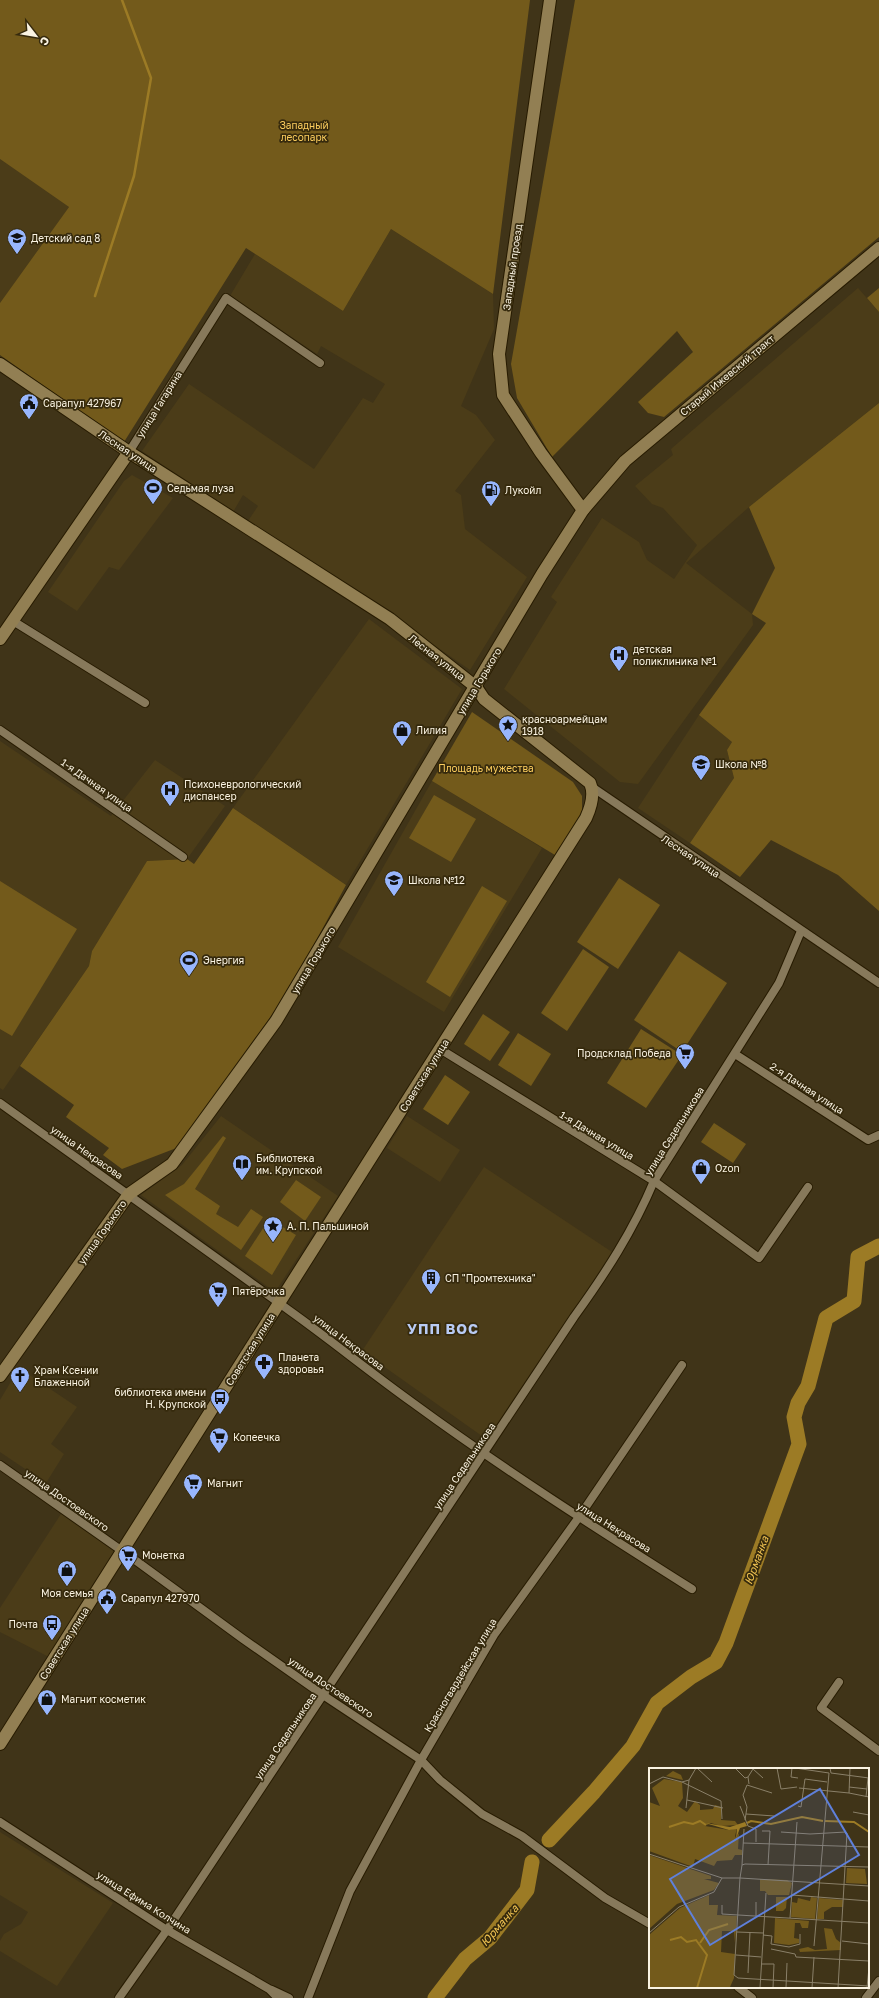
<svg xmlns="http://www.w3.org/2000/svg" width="879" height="1998" viewBox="0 0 879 1998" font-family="'Golos Text',sans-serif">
<rect width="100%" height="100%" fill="#403418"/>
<g fill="#4b3c18">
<polygon points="0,159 69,207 0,303"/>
<polygon points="391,229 493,294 494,329 461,406 476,415 495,440 455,491 461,495 465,529 527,577 470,670 356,591 248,521 258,506 243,495 233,512 142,451 189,384 314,469 363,398 373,403 385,384 321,346 317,354 230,296 255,254 343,311"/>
<polygon points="858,288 879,312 879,403 749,507 686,563 752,614 753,625 638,784 620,782 504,689 557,602 551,597 602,518 639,542 647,560 674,579 697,545 663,508 652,504 635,486 673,455 671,449 694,429"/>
<polygon points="132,475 173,498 119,570 109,567 77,611 48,592 124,481"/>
<polygon points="369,619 462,689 346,885 233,808"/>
<polygon points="699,715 732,742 727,750 734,778 690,843 638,808"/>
<polygon points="0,741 111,816 155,760 225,806 187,859 147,861 92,951 89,966 3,1090 0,1088"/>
<polygon points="432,781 542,848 444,1012 338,947"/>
<polygon points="221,1116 338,1196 275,1292 141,1195 182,1165"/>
<polygon points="407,1116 460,1150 440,1182 387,1148"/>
<polygon points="484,1167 612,1252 489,1441 362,1351"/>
<polygon points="19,1368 77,1407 51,1444 64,1454 46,1483 0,1452 0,1400"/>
<polygon points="61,1514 116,1551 49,1657 0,1632 0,1608"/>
<polygon points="0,1832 113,1903 57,1986 0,1951 0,1941 4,1934 21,1924 28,1912 0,1895"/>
</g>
<g fill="#735a1b">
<polygon points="0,0 530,0 493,294 391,229 343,311 246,248 124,442 0,355 0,303 69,207 0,159"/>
<polygon points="575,0 879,0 879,237 664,417 648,413 638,402 693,352 677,331 552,457 517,398 511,364"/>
<polygon points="879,288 879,312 867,298"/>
<polygon points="879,403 879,911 838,875 771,840 740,877 690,843 734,778 727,750 732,742 699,715 766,623 752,614 775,568 749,507"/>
<polygon points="472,712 573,782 582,796 582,814 555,855 432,781"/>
<polygon points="434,795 476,819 451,862 409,838"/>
<polygon points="233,808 346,885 290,989 179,1147 122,1169 103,1155 109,1148 66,1117 74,1105 20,1066 89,966 92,951 147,861 187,859 194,864"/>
<polygon points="619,878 660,905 618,969 577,942"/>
<polygon points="0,881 77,929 12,1036 0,1029"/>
<polygon points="482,886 507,901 450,997 426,982"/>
<polygon points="583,949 609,967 567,1031 541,1013"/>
<polygon points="679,951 727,983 682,1052 634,1020"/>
<polygon points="483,1014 510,1032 490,1061 464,1044"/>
<polygon points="641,1029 682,1055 646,1108 607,1083"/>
<polygon points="518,1033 551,1054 531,1086 498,1065"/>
<polygon points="445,1075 470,1092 448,1125 423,1109"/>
<polygon points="714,1123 746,1144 733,1163 701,1142"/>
<polygon points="223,1136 226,1138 195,1189 220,1206 216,1214 238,1227 251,1209 263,1217 241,1250 165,1195 184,1184"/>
<polygon points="296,1180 321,1197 305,1221 280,1202"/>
<polygon points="269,1219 296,1235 272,1275 245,1256"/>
</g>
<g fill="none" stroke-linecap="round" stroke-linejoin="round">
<polyline stroke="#9c7b25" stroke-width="2.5" points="95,296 134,176 151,78 122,0"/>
<g stroke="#9c7b25" stroke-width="15">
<polyline points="549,1840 594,1792 633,1746 657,1703 691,1677 716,1662 726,1643 799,1444 794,1417 798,1403 808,1386 826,1318 854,1301 858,1257 879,1246"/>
<polyline points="435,1998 465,1959 490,1938 527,1890 532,1862"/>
</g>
<defs>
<g id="street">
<polyline points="129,452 226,298 320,363"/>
<polyline points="13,621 145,703"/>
<polyline points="0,730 183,857"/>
<polyline points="592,787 879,983"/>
<polyline points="440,1049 654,1181 759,1258 808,1187"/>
<polyline points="735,1054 868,1140 879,1135"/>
<path d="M0,1103C96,1172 194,1241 290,1311C332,1341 371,1373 413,1403C503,1469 597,1529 692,1589"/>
<polyline points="0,1465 135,1560 243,1639 323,1695 421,1760 440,1780 482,1814 522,1836 605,1898 650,1924"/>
<polyline points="839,1682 821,1708 879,1751"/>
<polyline points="0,1822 167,1930 269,1989 278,1998"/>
<polyline points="738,1987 752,1998"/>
<polyline points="272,1990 289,1998"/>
<path d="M119,1998L167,1930L574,1317C605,1274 633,1231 654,1181L779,983L801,931"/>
<polyline points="308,1998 350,1891 421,1760 494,1635 579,1517 682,1365"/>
<polyline points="866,1998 879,1981"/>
</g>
<g id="secondary">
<polyline points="550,0 499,354 503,395 541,453 583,510"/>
<path d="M0,364L129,452L390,619L476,687L484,699L590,783C595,794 591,807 586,818L0,1744"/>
<polyline points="0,639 129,452"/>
<polyline points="0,1376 129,1194 172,1164 276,1021 542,574 583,510 625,461 879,248"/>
</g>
</defs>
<use href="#street" stroke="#271b01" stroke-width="10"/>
<use href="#secondary" stroke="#271b01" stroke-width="14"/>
<use href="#street" stroke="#87795b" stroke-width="8"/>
<use href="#secondary" stroke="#927f53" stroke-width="12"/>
</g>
<defs>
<symbol id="school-pin" viewBox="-11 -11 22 30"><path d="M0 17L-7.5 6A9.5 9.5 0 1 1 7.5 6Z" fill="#98b6fd" stroke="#362a0d"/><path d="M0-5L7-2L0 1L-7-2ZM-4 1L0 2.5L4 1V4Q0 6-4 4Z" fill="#111"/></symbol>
<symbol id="civic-pin" viewBox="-11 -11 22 30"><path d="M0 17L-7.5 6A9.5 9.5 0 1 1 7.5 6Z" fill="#98b6fd" stroke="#362a0d"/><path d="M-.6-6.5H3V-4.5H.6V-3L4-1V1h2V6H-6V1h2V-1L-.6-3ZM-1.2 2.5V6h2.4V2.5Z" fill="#111"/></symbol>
<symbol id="stadium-pin" viewBox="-11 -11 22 30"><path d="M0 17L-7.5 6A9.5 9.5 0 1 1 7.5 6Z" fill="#98b6fd" stroke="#362a0d"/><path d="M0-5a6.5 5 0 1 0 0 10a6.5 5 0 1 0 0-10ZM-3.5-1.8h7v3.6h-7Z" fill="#111"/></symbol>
<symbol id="fuel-pin" viewBox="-11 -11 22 30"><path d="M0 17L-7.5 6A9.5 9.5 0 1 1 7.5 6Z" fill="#98b6fd" stroke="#362a0d"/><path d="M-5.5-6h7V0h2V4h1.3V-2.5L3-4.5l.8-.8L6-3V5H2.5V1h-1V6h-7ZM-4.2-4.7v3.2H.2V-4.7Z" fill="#111"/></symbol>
<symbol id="hospital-pin" viewBox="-11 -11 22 30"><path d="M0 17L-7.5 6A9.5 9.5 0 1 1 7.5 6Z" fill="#98b6fd" stroke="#362a0d"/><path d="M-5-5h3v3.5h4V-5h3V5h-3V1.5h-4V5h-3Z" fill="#111"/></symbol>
<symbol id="sight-pin" viewBox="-11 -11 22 30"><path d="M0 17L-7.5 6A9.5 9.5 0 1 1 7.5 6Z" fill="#98b6fd" stroke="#362a0d"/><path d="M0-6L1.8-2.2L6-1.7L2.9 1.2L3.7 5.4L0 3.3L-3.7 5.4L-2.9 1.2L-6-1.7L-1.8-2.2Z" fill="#111"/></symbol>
<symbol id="shop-pin" viewBox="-11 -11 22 30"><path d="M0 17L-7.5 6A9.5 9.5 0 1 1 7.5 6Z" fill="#98b6fd" stroke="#362a0d"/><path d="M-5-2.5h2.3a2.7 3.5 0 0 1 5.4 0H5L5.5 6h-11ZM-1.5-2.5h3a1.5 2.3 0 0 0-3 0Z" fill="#111"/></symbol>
<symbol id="supermarket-pin" viewBox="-11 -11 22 30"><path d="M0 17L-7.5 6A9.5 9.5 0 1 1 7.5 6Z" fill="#98b6fd" stroke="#362a0d"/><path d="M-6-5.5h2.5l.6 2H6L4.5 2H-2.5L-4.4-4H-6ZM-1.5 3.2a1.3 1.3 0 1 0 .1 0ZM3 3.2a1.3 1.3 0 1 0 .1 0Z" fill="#111"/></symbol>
<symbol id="library-pin" viewBox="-11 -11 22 30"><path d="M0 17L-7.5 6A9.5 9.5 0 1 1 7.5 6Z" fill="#98b6fd" stroke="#362a0d"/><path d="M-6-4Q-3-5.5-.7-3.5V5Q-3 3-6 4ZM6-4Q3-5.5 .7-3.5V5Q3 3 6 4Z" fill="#111"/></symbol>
<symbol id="building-pin" viewBox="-11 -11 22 30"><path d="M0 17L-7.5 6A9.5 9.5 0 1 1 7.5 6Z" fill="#98b6fd" stroke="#362a0d"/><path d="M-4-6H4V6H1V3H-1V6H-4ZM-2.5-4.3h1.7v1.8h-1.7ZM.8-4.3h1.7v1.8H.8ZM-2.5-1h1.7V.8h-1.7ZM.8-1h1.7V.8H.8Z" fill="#111"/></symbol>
<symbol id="pharmacy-pin" viewBox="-11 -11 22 30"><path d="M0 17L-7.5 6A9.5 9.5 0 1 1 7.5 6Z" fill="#98b6fd" stroke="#362a0d"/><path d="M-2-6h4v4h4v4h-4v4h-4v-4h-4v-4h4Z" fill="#111"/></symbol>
<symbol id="church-pin" viewBox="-11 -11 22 30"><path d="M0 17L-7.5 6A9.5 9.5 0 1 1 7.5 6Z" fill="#98b6fd" stroke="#362a0d"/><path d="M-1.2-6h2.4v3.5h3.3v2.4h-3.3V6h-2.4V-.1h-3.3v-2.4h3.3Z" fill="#111"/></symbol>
<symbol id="bus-pin" viewBox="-11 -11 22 30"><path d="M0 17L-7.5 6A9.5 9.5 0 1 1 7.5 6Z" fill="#98b6fd" stroke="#362a0d"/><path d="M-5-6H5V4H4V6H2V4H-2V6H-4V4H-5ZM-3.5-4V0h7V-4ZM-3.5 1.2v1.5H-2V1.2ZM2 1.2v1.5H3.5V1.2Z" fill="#111"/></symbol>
</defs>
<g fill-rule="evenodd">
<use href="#school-pin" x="6" y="227" width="22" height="30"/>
<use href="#civic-pin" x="18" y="392" width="22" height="30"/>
<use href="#stadium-pin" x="142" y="477" width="22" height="30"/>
<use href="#fuel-pin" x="480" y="479" width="22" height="30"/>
<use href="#hospital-pin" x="608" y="644" width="22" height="30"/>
<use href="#sight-pin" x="497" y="714" width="22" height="30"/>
<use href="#shop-pin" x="391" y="719" width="22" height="30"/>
<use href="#school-pin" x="690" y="753" width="22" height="30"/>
<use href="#hospital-pin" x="159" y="779" width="22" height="30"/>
<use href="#school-pin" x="383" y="869" width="22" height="30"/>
<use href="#stadium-pin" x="178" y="949" width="22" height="30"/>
<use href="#supermarket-pin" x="674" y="1042" width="22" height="30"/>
<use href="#library-pin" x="231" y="1153" width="22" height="30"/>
<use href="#shop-pin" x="690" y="1157" width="22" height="30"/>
<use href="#sight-pin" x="262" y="1215" width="22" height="30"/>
<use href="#building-pin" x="420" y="1267" width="22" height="30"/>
<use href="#supermarket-pin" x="207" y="1280" width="22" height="30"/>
<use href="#pharmacy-pin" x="253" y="1352" width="22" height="30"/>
<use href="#church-pin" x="9" y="1365" width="22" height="30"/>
<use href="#bus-pin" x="209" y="1387" width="22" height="30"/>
<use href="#supermarket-pin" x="208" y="1426" width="22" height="30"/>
<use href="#supermarket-pin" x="182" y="1472" width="22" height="30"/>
<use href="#supermarket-pin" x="117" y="1544" width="22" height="30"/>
<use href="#shop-pin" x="56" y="1559" width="22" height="30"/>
<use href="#civic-pin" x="96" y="1587" width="22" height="30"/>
<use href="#bus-pin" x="41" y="1613" width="22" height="30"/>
<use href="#shop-pin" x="36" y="1688" width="22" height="30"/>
</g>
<g text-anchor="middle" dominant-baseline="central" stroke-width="3.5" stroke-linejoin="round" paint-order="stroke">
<g font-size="10" fill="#facc5d" stroke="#362a0d">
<text x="304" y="125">Западный<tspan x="304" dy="12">лесопарк</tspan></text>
<text x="486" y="768">Площадь мужества</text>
</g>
<g font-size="10" fill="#faf3e2" stroke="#362a0d" text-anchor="start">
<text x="31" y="238">Детский сад 8</text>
<text x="43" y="403">Сарапул 427967</text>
<text x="167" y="488">Седьмая луза</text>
<text x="505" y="490">Лукойл</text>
<text x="633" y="649">детская<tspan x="633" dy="12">поликлиника №1</tspan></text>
<text x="522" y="719">красноармейцам<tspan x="522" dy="12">1918</tspan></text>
<text x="416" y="730">Лилия</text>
<text x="715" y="764">Школа №8</text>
<text x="184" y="784">Психоневрологический<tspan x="184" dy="12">диспансер</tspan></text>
<text x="408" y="880">Школа №12</text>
<text x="203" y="960">Энергия</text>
<text x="671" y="1053" text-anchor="end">Продсклад Победа</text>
<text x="256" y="1158">Библиотека<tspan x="256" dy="12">им. Крупской</tspan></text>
<text x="715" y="1168">Ozon</text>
<text x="287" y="1226">А. П. Пальшиной</text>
<text x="445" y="1278">СП "Промтехника"</text>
<text x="232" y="1291">Пятёрочка</text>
<text x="278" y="1357">Планета<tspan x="278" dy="12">здоровья</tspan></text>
<text x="34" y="1370">Храм Ксении<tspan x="34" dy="12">Блаженной</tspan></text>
<text x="206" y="1392" text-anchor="end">библиотека имени<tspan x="206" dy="12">Н. Крупской</tspan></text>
<text x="233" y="1437">Копеечка</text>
<text x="207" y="1483">Магнит</text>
<text x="142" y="1555">Монетка</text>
<text x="67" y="1593" text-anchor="middle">Моя семья</text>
<text x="121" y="1598">Сарапул 427970</text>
<text x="38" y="1624" text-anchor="end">Почта</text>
<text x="61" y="1699">Магнит косметик</text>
</g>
<g font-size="10" fill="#faf3e2" stroke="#362a0d">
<text transform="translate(512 267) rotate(-82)">Западный проезд</text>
<text transform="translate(727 375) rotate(-40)">Старый Ижевский тракт</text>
<text transform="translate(159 404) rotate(-58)">улица Гагарина</text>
<text transform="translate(128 451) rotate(34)">Лесная улица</text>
<text transform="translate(437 657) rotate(38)">Лесная улица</text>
<text transform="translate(479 681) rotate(-59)">улица Горького</text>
<text transform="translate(97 785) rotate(35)">1-я Дачная улица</text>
<text transform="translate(691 856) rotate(34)">Лесная улица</text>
<text transform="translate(313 960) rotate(-59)">улица Горького</text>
<text transform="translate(424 1075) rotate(-58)">Советская улица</text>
<text transform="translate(807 1088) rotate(33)">2-я Дачная улица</text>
<text transform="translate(674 1131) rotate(-58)">улица Седельникова</text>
<text transform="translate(597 1135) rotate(31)">1-я Дачная улица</text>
<text transform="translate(87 1152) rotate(35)">улица Некрасова</text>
<text transform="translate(102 1232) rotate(-55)">улица Горького</text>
<text transform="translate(349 1342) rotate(37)">улица Некрасова</text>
<text transform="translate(250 1349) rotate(-58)">Советская улица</text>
<text transform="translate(464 1466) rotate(-56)">улица Седельникова</text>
<text transform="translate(67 1500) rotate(35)">улица Достоевского</text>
<text transform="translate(614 1527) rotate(32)">улица Некрасова</text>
<text transform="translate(64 1643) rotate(-58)">Советская улица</text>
<text transform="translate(460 1675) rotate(-59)">Красногвардейская улица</text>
<text transform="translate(331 1687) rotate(34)">улица Достоевского</text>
<text transform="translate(285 1736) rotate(-56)">улица Седельникова</text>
<text transform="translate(144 1902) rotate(32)">улица Ефима Колчина</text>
</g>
<g font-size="11" font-style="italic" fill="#f0c352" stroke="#362a0d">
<text transform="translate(756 1560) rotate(-70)">Юрманка</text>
<text transform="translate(499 1925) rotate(-49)">Юрманка</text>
</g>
<g font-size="14" font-weight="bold" letter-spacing="1" fill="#b9cbf4" stroke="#362a0d">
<text x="443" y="1328">УПП ВОС</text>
</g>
</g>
<g transform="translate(649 1768)">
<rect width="220" height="220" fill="#403418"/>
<path d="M24,3L32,7L34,12L17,8ZM15,11L33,14L34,30L29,38L38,44L46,33L51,37V42L64,41L66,37L72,39V52L86,53L89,57L72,58L62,55L56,58L80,62L88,60L86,68L87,70L90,65L89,81L93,82V87H86L83,92L68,93L65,98L46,91L44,99L0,83V34L11,38L3,20ZM0,87L62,108V111H55L70,115L65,122L28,136L0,161ZM198,100L216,101L218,116L197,115ZM111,111L138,112L143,115L140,127H119L116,123H111ZM60,127V137H69L68,147L88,148L86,175L85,163H73L72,184L86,186L85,210L81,219L0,220V167L31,140ZM127,129H138L137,140L134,143H127ZM162,129L168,130L166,151L142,149L143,134L148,135L149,130L161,133ZM170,130L194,132V139H183L175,144V151H168ZM126,150L160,153L159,160H153L151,155H146L145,170L150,171V175L140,177L125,175ZM175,160L183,161L187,171L192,175V182L151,184L150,181L159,179L166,182L178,181Z" fill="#735a1b"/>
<path d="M96,54L98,58L91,60L87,71L88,61L80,62L56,55L81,59Z" fill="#9c7b25"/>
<path fill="none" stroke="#9c7b25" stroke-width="2" d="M176,53L205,54L220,64M98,55L102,53L122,56L153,49L174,53M20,59L35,54L44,56L51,53L57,57M21,172L32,169L38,174L47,172L58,187L48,220M51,175L60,162L79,156"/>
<path fill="none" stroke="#8a8069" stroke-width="1" d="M48,0L63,14M86,0L96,10L99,9M128,0L132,21L148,19M143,0L142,9L149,10M146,0L180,5L165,178M181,0L182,5L220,10M201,0L200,25L220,29M33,14L72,33L73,51M0,16L14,9L33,14L40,12M100,16L99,9L104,1L114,10M200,19L218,21M150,20L200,25M217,29L219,10M38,32L74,40M91,38L99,58L107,61V74M149,38L152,39L156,11L178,14M37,40L40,12L47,0M204,44L220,47M97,46L125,48M96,52L98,39L94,27L98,17L123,25M113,63H121L119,97M132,64L161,66L197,64V66M94,75L220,79M0,86L73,110H91L93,97L96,96L220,99M93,97L95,61M220,118L91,110L85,207L89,210L220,218M143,127L220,133M73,137V146L220,155M107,148V134M141,150L148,54M88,164L114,165M0,165L30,139L65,124L73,110M114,167L123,168L122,176L140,179L151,176V166M193,173L220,176M122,181L146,186L147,189L220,193M87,187L112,189M112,196H125L124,220M99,205L101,164M111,220L117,125M137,220L138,195M163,220L165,189M189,220L198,65M218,220L220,199"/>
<path fill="#5f80db" fill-opacity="0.15" stroke="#5f80db" stroke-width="2" d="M171,21L210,87L61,177L21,111Z"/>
<rect width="220" height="220" fill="none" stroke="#faf3e2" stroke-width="2"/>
</g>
<g transform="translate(36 36) rotate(121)" stroke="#362a0d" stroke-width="3" paint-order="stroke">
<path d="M0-3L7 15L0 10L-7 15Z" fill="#faf3e2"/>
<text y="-6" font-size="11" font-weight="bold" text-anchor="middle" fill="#faf3e2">С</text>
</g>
</svg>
